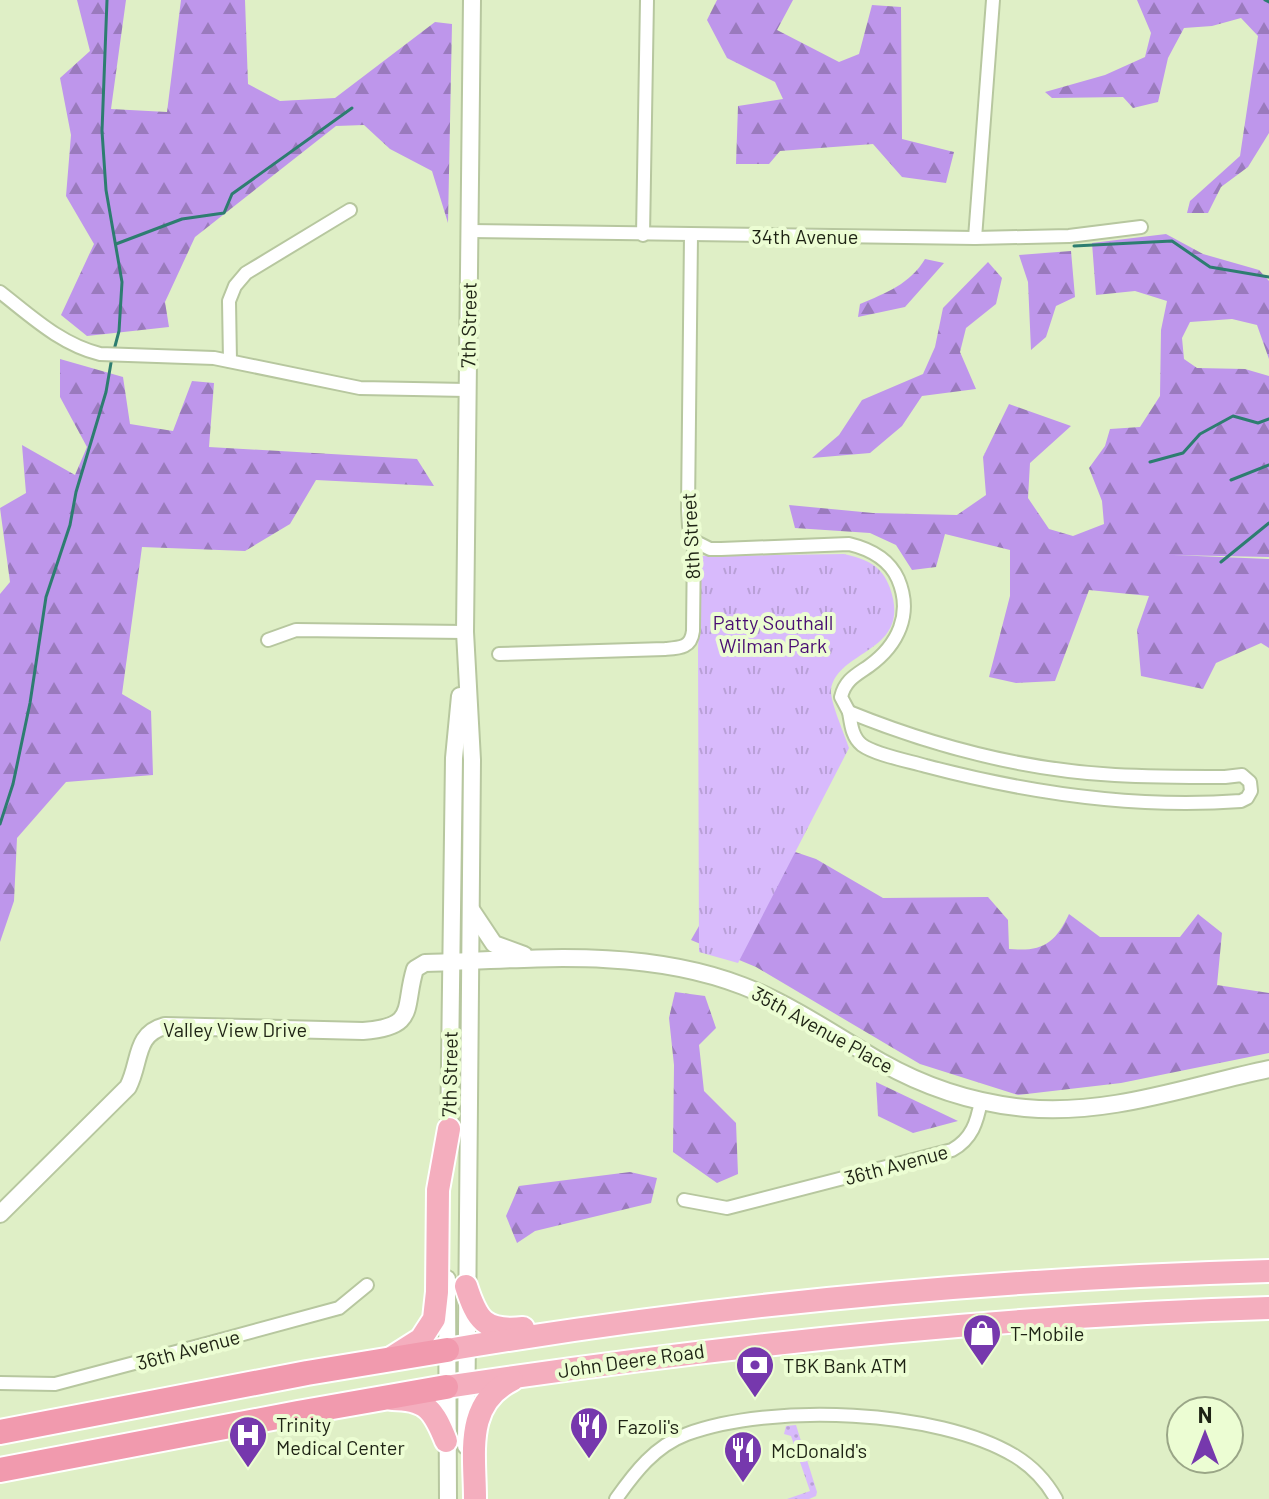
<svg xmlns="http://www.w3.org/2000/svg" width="1269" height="1499" viewBox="0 0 1269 1499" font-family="Barlow,sans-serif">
<defs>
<pattern id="grass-dots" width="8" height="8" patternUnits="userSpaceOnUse" patternTransform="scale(2)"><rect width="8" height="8" fill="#d8bafc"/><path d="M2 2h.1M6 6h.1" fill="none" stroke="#b9a0d7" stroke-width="1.8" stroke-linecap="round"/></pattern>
<pattern id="forest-firs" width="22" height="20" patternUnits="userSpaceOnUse" patternTransform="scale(2)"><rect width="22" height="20" fill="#be96eb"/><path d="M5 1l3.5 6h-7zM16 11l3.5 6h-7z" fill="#9a7abd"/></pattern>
<pattern id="park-tufts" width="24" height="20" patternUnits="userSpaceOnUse" patternTransform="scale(2)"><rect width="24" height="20" fill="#d8bafc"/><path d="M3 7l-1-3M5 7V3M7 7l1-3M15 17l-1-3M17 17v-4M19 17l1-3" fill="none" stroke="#b9a0d7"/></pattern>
</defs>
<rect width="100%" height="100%" fill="#dfefc6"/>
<polygon fill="url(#grass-dots)" points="796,1425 817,1492 816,1496 809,1499 787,1499 810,1491 791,1436 784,1434 786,1426"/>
<g fill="url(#forest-firs)">
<polygon points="77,0 126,0 111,109 167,112 181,0 245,0 248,84 280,101 335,98 435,22 452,24 448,223 432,171 390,149 364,125 336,126 195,237 165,302 169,327 87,336 61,315 94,244 66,196 71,135 60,78 90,51"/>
<polygon points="717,0 793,0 777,30 839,62 859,54 872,5 901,7 902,139 954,152 946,183 902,177 873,144 780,151 769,164 736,164 738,106 783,99 775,82 727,58 707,20"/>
<polygon points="1137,0 1269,0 1269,133 1248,167 1221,187 1208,213 1187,213 1190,201 1240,156 1258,36 1241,18 1212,26 1184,28 1168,58 1158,102 1133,108 1123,97 1052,98 1045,92 1105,75 1145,57 1151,33"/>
<polygon points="1166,234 1203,254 1259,270 1269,281 1269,359 1257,325 1232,319 1190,322 1182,338 1184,359 1197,368 1245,369 1269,376 1269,557 1173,555 1269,559 1269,648 1261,643 1216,663 1203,689 1141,676 1137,630 1149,596 1089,590 1055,681 1016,683 989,677 1010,596 1010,550 945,534 936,567 912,570 896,545 870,533 795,528 789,505 873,513 957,515 986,495 983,457 1009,404 1071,426 1030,463 1028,498 1049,529 1073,536 1104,524 1102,501 1089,468 1105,446 1110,429 1140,427 1160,396 1161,330 1167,301 1135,291 1096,295 1092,243"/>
<polygon points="1071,251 1075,297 1056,306 1046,337 1031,350 1028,282 1019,255"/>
<path d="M925,259L944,263L905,307L858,317L860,304C886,293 910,284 925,259Z"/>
<polygon points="988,262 1002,278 996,304 966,328 960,352 976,389 922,396 902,426 870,453 812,458 839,435 862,400 923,374 935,347 943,308"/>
<polygon points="60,359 123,377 130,424 173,431 192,381 214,383 209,447 417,459 434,486 316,480 290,524 245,551 142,547 122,694 151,711 153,775 66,782 17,838 14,901 0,942 0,594 10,582 0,508 26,493 22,445 75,475 87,447 60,397"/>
<path d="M760,840L816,859L883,898L988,897L1008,920L1009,949C1042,952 1055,944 1069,914L1100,937H1180L1198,914L1222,933L1217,985L1269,993V1053L1121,1083L1018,1095L920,1064L756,967L691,940L703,919Z"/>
<polygon points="675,992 705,996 716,1028 699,1045 704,1091 736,1123 738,1174 717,1183 673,1152 674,1065 669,1018"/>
<polygon points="876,1082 958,1121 913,1133 878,1116"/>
<polygon points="630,1172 657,1178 651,1203 535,1231 517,1243 506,1216 519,1186"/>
</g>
<path fill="url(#park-tufts)" d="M844,554C866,559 882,565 890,588C913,653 837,649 831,690C830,702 845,735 849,748L738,963L699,952L698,649L702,556Z"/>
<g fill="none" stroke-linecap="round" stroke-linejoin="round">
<g stroke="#2d7d70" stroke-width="3">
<polyline points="107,0 102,131 106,190 122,282 119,331 114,350"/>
<polyline points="1265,0 1269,2"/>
<polyline points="116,244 182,219 224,213 232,194 352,108"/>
<polyline points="1074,246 1172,241 1210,267 1269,277"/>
<polyline points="1150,462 1183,453 1200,434 1233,416 1258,423 1269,419"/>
<polyline points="1231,480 1269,465"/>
<polyline points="1221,562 1269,523"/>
<polyline points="0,824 13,784 30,703 46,597 70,525 76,492 106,392 112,357"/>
</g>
<defs>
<g id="minor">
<polyline points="470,231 975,238 1069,236 1141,227"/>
<polyline points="643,235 647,0"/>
<polyline points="975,238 993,0"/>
<path d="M0,292C31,316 60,344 100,354L214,358L360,388L467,390"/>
<polyline points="230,361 229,301 235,286 246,273 350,210"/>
<path d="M694,541L710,549H721L849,544C870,549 889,559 898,579C913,614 898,645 869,666C856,675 845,680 841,697L849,712"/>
<polyline points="268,640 296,630 465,632"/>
<path d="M499,654L665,649C680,648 691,648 693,631L694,541L689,526L688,509L691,235"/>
<path d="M849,712C933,746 1024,770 1115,775C1152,777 1189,777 1225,777L1242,775L1250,782L1251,791L1247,798L1241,801C1135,809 1028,793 926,766C909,761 876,755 862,745C852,737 851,724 849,712Z"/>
<path d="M684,1200L727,1208L952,1150C972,1139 977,1122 981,1101"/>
<polyline points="0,1383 55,1384 210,1343 339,1308 367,1285"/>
<path d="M616,1499C635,1472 655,1446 687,1434C771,1403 937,1409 1015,1456C1033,1467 1046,1481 1056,1499"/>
</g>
<g id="tertiary">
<polyline points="472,911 494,944 524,955"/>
<polyline points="449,1140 454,758 460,696"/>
<path d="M0,1214L128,1087C141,1062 134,1034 165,1026L363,1031C418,1027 403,1008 415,969L425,963C530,959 643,947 743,986C792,1005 836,1036 881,1062C925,1087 974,1103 1025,1108C1108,1116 1188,1086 1269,1069"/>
<polyline points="447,1279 448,1499"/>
<polyline points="466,1446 472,760 465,632 472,0"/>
</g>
<g id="trunk">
<path d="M466,1286C477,1320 484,1332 523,1328"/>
<path d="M447,1350C718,1304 994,1279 1269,1271"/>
<polyline points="391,1358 421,1339 434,1319 437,1292 438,1190 449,1129"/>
<path d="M446,1387C719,1346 993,1316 1269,1308"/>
<path d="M392,1399C427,1399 434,1411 446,1441"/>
<path d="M475,1499C475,1453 464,1404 512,1380"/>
</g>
<g id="motorway">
<polyline points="0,1432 307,1373 447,1350"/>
<polyline points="0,1470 298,1413 446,1387"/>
</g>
</defs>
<use href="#minor" stroke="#b7c79f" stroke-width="16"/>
<use href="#tertiary" stroke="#b7c79f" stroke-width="20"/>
<use href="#trunk" stroke="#fff" stroke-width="26"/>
<use href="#motorway" stroke="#fff" stroke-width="28"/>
<use href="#minor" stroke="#fff" stroke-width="12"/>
<use href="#tertiary" stroke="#fff" stroke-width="16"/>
<use href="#trunk" stroke="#f4aebe" stroke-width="22"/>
<use href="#motorway" stroke="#f19aae" stroke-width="24"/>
</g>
<defs>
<symbol id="shop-pin" viewBox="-11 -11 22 30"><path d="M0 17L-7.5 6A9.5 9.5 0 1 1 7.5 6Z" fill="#7638ad" stroke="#ecfdd3"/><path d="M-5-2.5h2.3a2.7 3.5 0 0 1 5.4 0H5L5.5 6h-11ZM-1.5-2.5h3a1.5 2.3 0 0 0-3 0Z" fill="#fff"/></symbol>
<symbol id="bank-pin" viewBox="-11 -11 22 30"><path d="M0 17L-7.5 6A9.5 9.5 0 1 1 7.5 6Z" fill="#7638ad" stroke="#ecfdd3"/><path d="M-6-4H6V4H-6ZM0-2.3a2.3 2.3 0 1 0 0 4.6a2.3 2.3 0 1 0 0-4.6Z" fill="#fff"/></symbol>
<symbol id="restaurant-pin" viewBox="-11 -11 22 30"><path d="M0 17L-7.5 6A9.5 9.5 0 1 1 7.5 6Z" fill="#7638ad" stroke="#ecfdd3"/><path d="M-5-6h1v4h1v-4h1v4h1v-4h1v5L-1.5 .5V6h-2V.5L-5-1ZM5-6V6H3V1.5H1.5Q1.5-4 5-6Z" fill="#fff"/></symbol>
<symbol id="hospital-pin" viewBox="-11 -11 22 30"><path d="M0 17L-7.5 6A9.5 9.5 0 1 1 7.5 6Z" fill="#7638ad" stroke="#ecfdd3"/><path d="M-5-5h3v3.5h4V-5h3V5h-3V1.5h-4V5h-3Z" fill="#fff"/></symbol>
</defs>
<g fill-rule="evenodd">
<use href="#shop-pin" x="960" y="1311" width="44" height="60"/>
<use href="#bank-pin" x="733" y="1343" width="44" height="60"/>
<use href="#restaurant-pin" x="567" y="1404" width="44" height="60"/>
<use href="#hospital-pin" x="226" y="1413" width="44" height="60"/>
<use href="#restaurant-pin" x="721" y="1428" width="44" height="60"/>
</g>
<g text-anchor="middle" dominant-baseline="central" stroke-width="8" stroke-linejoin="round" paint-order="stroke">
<g font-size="20" fill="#1e2314" stroke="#ecfdd3">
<text x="805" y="236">34th Avenue</text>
<text transform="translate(468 325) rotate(-89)">7th Street</text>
<text transform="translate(690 536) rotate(-93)">8th Street</text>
<text x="235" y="1029">Valley View Drive</text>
<text transform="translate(823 1029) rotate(29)">35th Avenue Place</text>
<text transform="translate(449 1074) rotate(-89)">7th Street</text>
<text transform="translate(896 1164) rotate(-15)">36th Avenue</text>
<text transform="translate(188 1349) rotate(-15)">36th Avenue</text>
<text transform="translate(631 1360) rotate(-8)">John Deere Road</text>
</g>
<g font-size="20" fill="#490e73" stroke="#ecfdd3">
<text x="773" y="622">Patty Southall<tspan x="773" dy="23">Wilman Park</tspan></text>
</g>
<g font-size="20" fill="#1e2314" stroke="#ecfdd3" text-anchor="start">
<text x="1010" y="1333">T-Mobile</text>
<text x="783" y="1365">TBK Bank ATM</text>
<text x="276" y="1424">Trinity<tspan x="276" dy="23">Medical Center</tspan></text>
<text x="617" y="1426">Fazoli's</text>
<text x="771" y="1450">McDonald's</text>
</g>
</g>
<g transform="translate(1205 1435)"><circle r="38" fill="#ecfdd3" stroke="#9aa687" stroke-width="2"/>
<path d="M0-6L14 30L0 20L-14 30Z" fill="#7638ad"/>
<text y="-12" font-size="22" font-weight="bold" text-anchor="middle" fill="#1e2314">N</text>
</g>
</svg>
